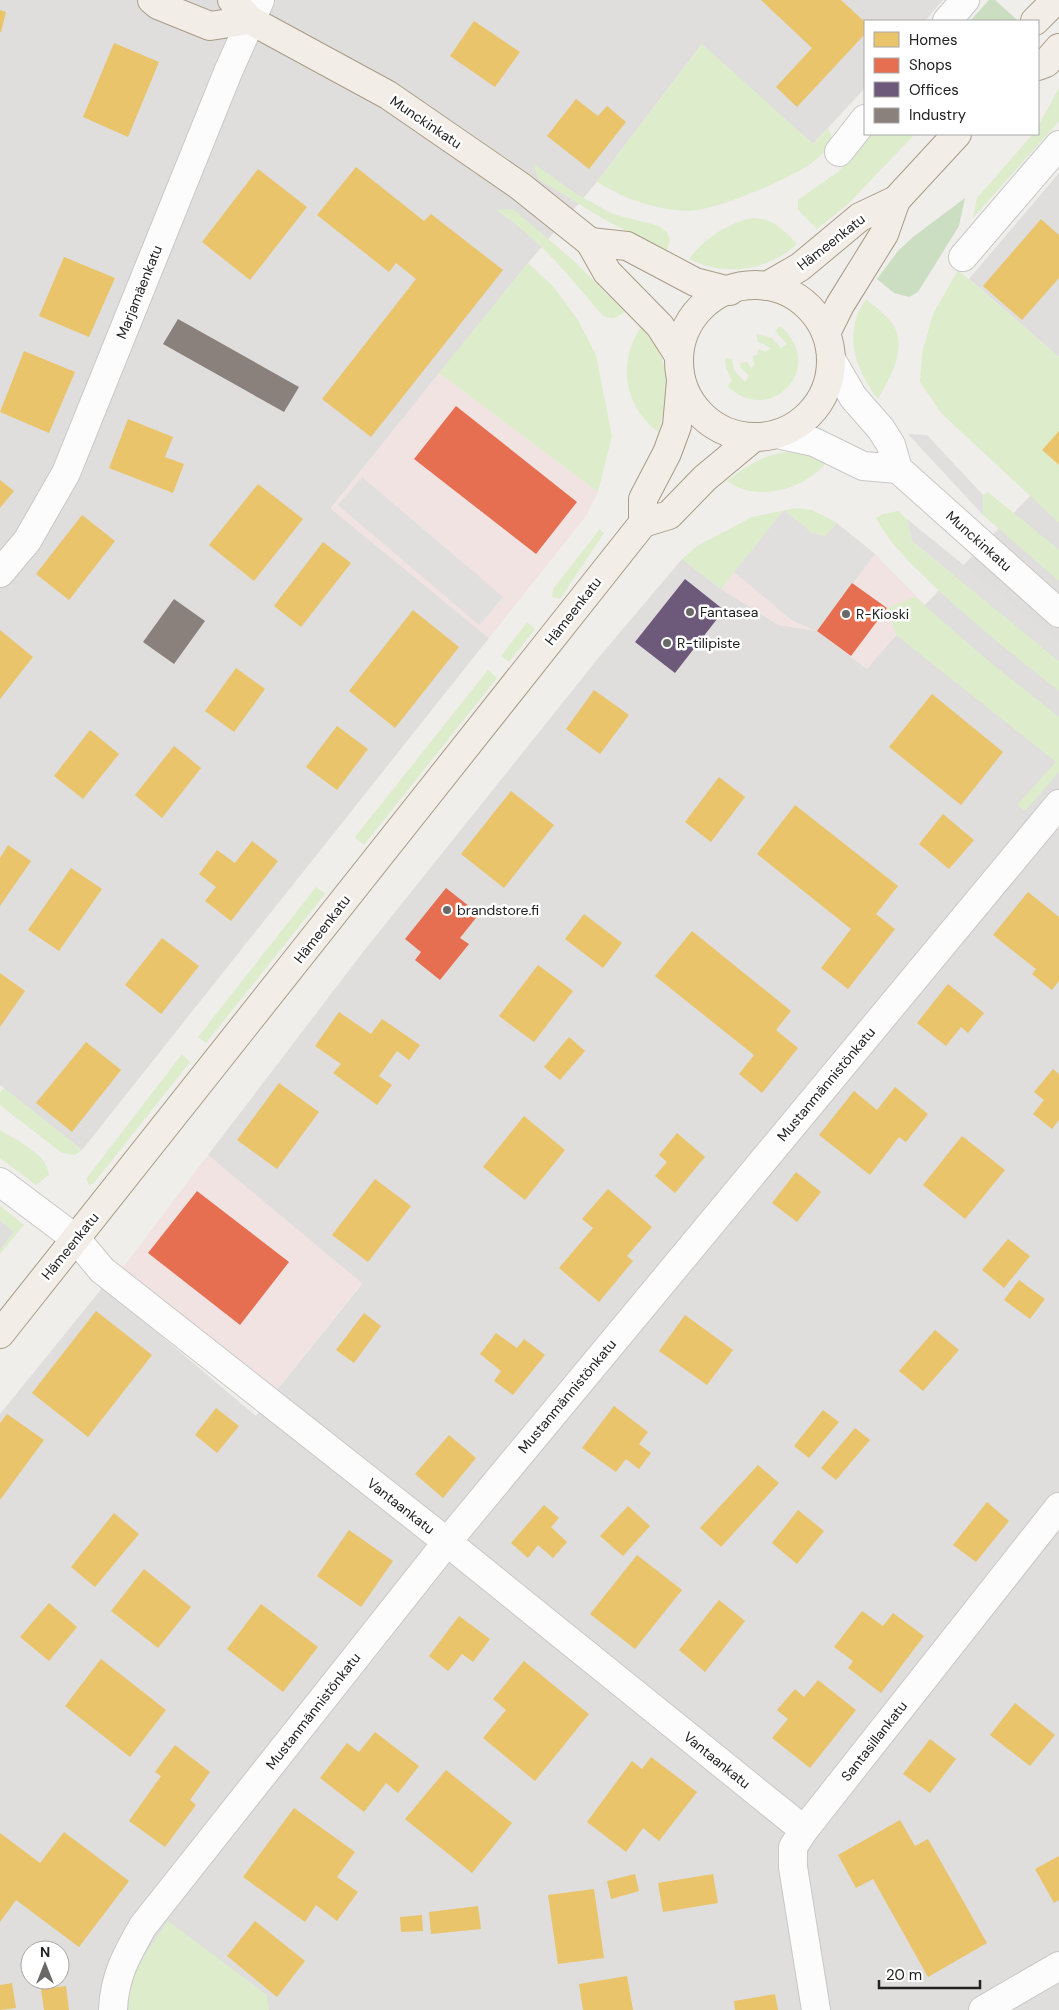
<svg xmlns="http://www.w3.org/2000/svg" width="1059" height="2010" viewBox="0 0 1059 2010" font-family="'DM Sans',sans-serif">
<rect width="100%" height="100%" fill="#f0eeeb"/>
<g fill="#dfdedc" fill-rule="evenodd">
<polygon points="0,0 943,0 925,21 865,21 865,88 813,144 701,45 597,182 528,263 331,508 489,638 82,1150 0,1085"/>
<polygon points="1059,173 1059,357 969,279"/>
<path d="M1059,466V2010H0V1414L103,1287L256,1416L362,1284L208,1155L363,952L600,656L682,559L721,589L779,625L817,631L867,669L896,635ZM30,1950H60V1980H30Z"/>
<polygon points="0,1220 14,1232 0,1250"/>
</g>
<g fill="#f1e3e1">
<polygon points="439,373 598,492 586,516 489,638 331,509"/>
<polygon points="784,510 812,510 837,523 875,554 925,605 896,635 867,669 817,631 779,625 721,589"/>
<polygon points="208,1155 362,1283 275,1392 122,1269"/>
</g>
<g fill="#ddeccb">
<path d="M702,44L813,144L828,128L834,142C827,149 820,157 812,163C792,178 712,212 688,211C656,210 624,199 597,182Z"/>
<polygon points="1059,88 1059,121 973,218 977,198 1033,134 1038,134 1038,126"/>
<polygon points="870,134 915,134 849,203 817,229 798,210 798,200 839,171"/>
<polygon points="533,163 578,195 613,214 659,226 667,232 670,241 666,252 602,218 538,179"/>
<path d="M513,209L575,262L625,312C617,317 613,320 603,316C568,275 542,241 496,210Z"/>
<path d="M751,218C773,218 782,229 797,244C767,271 725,277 689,259C706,237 725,225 751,218Z"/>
<polygon points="528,263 553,286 578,320 596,355 612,436 598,492 439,373"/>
<polygon points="958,270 1059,357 1059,431 1042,450 1059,465 1059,523 941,413 920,382 922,353 933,314"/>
<path d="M866,299C876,308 890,317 896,330C905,353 889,380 878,399C855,369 842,333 866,299Z"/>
<path d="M780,326C828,366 771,428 727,386L732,381L726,368L725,358L732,359L734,370L745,382L749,376L741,368L740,363L747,362L751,368L754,365L753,356L758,354V349L766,352L771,348L758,342L756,334L772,338L781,348L787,344L775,331Z"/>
<path d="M641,327C672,363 672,388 658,432C624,407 617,362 641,327Z"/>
<path d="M787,452L811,456L826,463C803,490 757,503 727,481C746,466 763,455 787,452Z"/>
<polygon points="988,492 1059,550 1059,581 983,515 983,495"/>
<polygon points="795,508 812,510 837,523 825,536 812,533 784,510 721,589 682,559 697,546 752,517"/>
<path d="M898,511L907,519L912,541L1059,661V691C1015,656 970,621 930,582C910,563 889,543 876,518L883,514Z"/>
<polygon points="600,529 604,533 560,599 552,597 553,589"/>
<polygon points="915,597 986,659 1059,717 1059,772 1025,811 1017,805 1056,762 896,635 887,608"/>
<polygon points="527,622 535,629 509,662 501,656"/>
<polygon points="488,670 497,678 364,845 355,837"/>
<polygon points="316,887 325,894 206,1043 198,1037"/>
<polygon points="182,1054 190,1062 93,1184 89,1185 86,1179"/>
<polygon points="4,1088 82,1150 75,1155 62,1153 0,1105 0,1093"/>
<path d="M0,1130C17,1141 47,1153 49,1175L36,1185L0,1158Z"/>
<polygon points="0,1206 24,1225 0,1254 0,1250 14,1232 0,1220"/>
<path d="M168,1921L267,1995L269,2010H129C128,1974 149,1949 168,1921Z"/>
</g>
<g fill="#cbdec1">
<polygon points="989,0 995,0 1017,20 970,21"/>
<polygon points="965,198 959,226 918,292 909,297 894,293 877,279 898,251 913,237"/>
</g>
<g fill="#e0dfde">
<polygon points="908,434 927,435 983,495 983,515"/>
<polygon points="362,477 503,597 479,625 338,505"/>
<polygon points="784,510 812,533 825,536 837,523 875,554 817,631 793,621 734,572"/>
<polygon points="907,519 1059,642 1059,661 912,541"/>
</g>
<g fill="#e9c46a">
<polygon points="761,0 841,0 865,22 865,34 797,107 776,87 812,48"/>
<polygon points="0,10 6,12 1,32 0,32"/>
<polygon points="474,21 520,52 495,87 450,56"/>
<polygon points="114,43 159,62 128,137 83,117"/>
<polygon points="576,99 598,116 607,106 626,122 589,169 547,136"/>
<polygon points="356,167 424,221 431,214 503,270 371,437 322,399 416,279 396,263 389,272 317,215"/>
<polygon points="258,169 307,207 250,280 202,242"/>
<polygon points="1041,219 1059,235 1059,278 1022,320 983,286"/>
<polygon points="64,257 115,278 89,337 39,316"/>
<polygon points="24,351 75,372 49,433 0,412"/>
<polygon points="128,419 173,437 165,457 184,464 173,493 109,468"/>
<polygon points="1059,431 1059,465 1042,450"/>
<polygon points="0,480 14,491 0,508"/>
<polygon points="258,484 303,519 254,581 209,545"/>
<polygon points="82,515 115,541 69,600 36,574"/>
<polygon points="323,542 351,563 301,627 274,606"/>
<polygon points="413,610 459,647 395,728 349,691"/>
<polygon points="0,630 33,657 0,699"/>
<polygon points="236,668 265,689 234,732 205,711"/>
<polygon points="594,690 629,715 600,754 566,729"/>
<polygon points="932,694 1003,752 961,805 889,747"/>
<polygon points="337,726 368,749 337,790 306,767"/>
<polygon points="90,730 119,754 83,799 54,776"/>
<polygon points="174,746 201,768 162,818 135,795"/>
<polygon points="719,777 745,797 711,842 685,822"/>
<polygon points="511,791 554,825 504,888 461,854"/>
<polygon points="795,805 898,886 876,914 895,929 848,989 821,968 851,929 757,854"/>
<polygon points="943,814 974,840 949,869 919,844"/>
<polygon points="252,841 278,861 231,921 205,901 216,887 199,874 217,850 235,863"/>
<polygon points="8,845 31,861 0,906 0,858"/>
<polygon points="71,868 102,889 59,951 28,930"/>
<polygon points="1028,892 1059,917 1059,981 1052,990 1032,974 1036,969 993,935"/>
<polygon points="584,914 622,943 603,968 565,939"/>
<polygon points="692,931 791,1011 776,1030 798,1048 762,1093 739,1074 754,1055 655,976"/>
<polygon points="162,938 199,966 161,1014 125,985"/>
<polygon points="538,965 573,991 534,1042 499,1016"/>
<polygon points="0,973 25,991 0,1027"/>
<polygon points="948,984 984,1013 968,1033 961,1027 946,1046 917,1023"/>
<polygon points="339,1012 371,1034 382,1019 420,1045 409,1060 397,1051 379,1076 392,1085 377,1105 333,1073 341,1064 315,1046"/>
<polygon points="569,1037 585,1051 560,1080 544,1067"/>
<polygon points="86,1042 121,1070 72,1132 36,1103"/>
<polygon points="1053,1069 1059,1074 1059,1120 1052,1129 1033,1114 1044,1100 1034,1092"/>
<polygon points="279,1083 319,1112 277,1169 237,1140"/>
<polygon points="895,1087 928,1114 906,1142 899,1137 870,1175 819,1135 854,1091 877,1110"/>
<polygon points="524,1116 565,1150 525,1200 483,1167"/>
<polygon points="677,1133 705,1157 675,1193 655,1176 667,1162 659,1155"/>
<polygon points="962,1136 1005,1170 965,1219 923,1185"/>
<polygon points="796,1172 821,1192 797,1222 772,1203"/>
<polygon points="375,1179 411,1206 368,1262 332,1235"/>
<polygon points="608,1189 652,1227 627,1256 633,1261 599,1302 559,1268 593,1228 582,1219"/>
<polygon points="1008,1239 1030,1256 1004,1288 982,1270"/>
<polygon points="1019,1280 1045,1299 1030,1319 1004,1300"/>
<polygon points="96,1311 152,1355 88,1437 32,1393"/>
<polygon points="364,1313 381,1326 354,1363 336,1350"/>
<polygon points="685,1315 733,1350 707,1385 659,1351"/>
<polygon points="935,1330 959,1350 923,1391 899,1371"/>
<polygon points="496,1333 517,1348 524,1339 545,1355 513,1395 494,1381 501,1371 480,1354"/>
<polygon points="614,1406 648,1432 639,1444 651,1453 639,1469 626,1459 616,1472 582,1448"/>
<polygon points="216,1408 239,1426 217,1453 195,1435"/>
<polygon points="823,1410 839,1422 809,1458 794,1446"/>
<polygon points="7,1414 44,1440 0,1500 0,1423"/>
<polygon points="855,1428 870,1440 836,1480 821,1468"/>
<polygon points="449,1435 476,1458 443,1498 415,1474"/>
<polygon points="758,1465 779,1483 721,1547 700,1528"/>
<polygon points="987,1502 1009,1521 976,1562 953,1545"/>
<polygon points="544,1505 559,1518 551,1527 567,1542 553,1558 538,1545 528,1558 511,1543"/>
<polygon points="628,1506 650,1526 623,1556 600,1536"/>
<polygon points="798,1510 824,1531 797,1564 772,1543"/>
<polygon points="114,1513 139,1534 95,1587 71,1567"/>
<polygon points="349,1530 393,1561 361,1607 317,1576"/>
<polygon points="637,1555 682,1590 635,1649 590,1614"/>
<polygon points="144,1569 191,1607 158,1648 111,1611"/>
<polygon points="719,1600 745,1621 705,1672 679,1650"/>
<polygon points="49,1603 77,1627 49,1661 20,1637"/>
<polygon points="261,1604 318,1647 283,1692 227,1649"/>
<polygon points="862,1611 883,1626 893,1613 924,1636 881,1693 848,1668 853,1661 834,1647"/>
<polygon points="459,1616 490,1639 473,1662 462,1654 448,1671 429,1656"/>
<polygon points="101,1659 166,1710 130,1757 65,1706"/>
<polygon points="524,1661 589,1714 535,1781 483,1738 506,1710 493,1699"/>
<polygon points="818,1680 856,1710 810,1768 772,1738 788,1719 777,1710 795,1689 804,1697"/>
<polygon points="1015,1703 1055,1735 1030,1766 990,1735"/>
<polygon points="375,1732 419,1766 398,1793 386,1783 364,1812 320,1778 347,1743 359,1752"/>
<polygon points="930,1739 956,1759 930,1793 903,1774"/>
<polygon points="175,1745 210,1772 190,1800 196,1805 165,1847 129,1821 161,1776 155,1772"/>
<polygon points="651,1757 697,1792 659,1841 643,1828 626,1852 587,1822 632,1761 642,1769"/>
<polygon points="446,1770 512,1823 472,1873 405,1819"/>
<polygon points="294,1808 355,1852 337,1877 358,1892 337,1921 316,1905 305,1922 243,1877"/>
<polygon points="900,1820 915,1846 928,1839 987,1943 928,1977 873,1879 856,1888 838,1855"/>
<polygon points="64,1832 129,1881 79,1947 16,1900 0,1922 0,1833 40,1863"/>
<polygon points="1059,1856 1059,1900 1054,1903 1035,1869"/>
<polygon points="635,1874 639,1891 611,1899 607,1881"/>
<polygon points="713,1874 718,1903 663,1912 658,1883"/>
<polygon points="594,1889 604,1958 558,1964 548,1895"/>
<polygon points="478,1906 481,1929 431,1934 429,1912"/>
<polygon points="422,1915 423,1931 401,1932 400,1917"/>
<polygon points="255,1921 305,1961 277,1997 227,1956"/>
<polygon points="627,1976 633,2010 583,2010 579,1984"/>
<polygon points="12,1983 16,2008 0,2010 0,1985"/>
<polygon points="66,1986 69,2010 44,2010 41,1989"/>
<polygon points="775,1994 778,2010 735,2010 734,2001"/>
</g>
<g fill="#e76f51">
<polygon points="456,406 577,502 536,554 414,459"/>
<polygon points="852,583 887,608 851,656 817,631"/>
<polygon points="446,888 479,914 460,938 469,944 440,980 415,960 421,952 405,939"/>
<polygon points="197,1191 289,1262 240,1325 148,1253"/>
</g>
<polygon fill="#6d597a" points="685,579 724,610 675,673 635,642"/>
<g fill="#8a817c">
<polygon points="178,319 299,387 284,412 163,344"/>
<polygon points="174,599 205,621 174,664 143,642"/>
</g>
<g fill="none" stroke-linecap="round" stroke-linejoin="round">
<defs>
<g id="minor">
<polyline points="947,21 965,0"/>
<polyline points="839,152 865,119"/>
<polyline points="963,257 1059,145"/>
<polyline points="831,359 853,397 881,429 891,445 898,469 1059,613"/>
<polyline points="777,434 814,442 863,466 898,469"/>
<polyline points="0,573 27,541 66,473 228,72 260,0"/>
<polyline points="0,1182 76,1239 102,1270 447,1542 804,1830"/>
<path d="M113,2010C114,1977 127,1954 143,1926L447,1542L1059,804"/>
<polyline points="816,2010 793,1867 793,1847 804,1830 1059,1507"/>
<polyline points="983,2010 1059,1966"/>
</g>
<g id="major">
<polyline points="152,0 158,5 210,26 250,20"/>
<polyline points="232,0 250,20 388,95 520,186 590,242 607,272 660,326 679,356"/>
<polyline points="1035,21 1053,3 1059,2"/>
<polyline points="1038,66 1046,63 1059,48"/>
<polyline points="590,242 627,246 695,282 730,291"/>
<circle cx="755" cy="361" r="76"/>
<polyline points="767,286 800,267 860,217 896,200 957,134"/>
<polyline points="826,333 840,305 884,234 896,200"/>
<polyline points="643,523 643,499 667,453 677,426 681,381"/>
<polyline points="0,1334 643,523 669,515 705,478 753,438"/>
</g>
</defs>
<use href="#minor" stroke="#c9c8c7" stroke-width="30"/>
<use href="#major" stroke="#a79c86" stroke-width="30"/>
<use href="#minor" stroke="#fdfcfc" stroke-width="28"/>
<use href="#major" stroke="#f3ede7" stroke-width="28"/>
</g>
<g fill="#6a6968" stroke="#fff" stroke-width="2">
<circle cx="690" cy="612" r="5"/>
<circle cx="846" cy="614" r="5"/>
<circle cx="667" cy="643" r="5"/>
<circle cx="447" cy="910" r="5"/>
</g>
<g text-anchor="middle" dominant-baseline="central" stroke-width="5" stroke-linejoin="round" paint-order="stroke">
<g font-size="14" fill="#222" stroke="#fff">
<text transform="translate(426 122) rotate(34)">Munckinkatu</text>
<text transform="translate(831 242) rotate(-38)">Hämeenkatu</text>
<text transform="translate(139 292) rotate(-68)">Marjamäenkatu</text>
<text transform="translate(979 541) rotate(42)">Munckinkatu</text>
<text transform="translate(573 611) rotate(-52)">Hämeenkatu</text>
<text transform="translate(322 929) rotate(-52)">Hämeenkatu</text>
<text transform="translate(826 1084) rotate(-50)">Mustanmännistönkatu</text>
<text transform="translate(70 1246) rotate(-51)">Hämeenkatu</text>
<text transform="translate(567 1396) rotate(-50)">Mustanmännistönkatu</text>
<text transform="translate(401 1506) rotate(38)">Vantaankatu</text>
<text transform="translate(313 1711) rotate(-52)">Mustanmännistönkatu</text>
<text transform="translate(874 1741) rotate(-52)">Santasillankatu</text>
<text transform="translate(717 1760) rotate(39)">Vantaankatu</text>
</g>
<g font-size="14" fill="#222" stroke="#fff" text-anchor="start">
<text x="700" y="612">Fantasea</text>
<text x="856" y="614">R-Kioski</text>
<text x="677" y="643">R-tilipiste</text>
<text x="457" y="910">brandstore.fi</text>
</g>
</g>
<rect x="864" y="20" width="175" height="115" fill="#ffffff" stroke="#a7a7a7"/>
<rect x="874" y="32" width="25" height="15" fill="#e9c46a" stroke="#a7a7a7"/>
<text x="909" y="45" font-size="15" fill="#222222">Homes</text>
<rect x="874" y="58" width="25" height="15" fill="#e76f51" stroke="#a7a7a7"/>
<text x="909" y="70" font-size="15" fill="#222222">Shops</text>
<rect x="874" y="82" width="25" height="15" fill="#6d597a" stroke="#a7a7a7"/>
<text x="909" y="95" font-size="15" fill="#222222">Offices</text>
<rect x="874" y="108" width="25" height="15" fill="#8a817c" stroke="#a7a7a7"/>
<text x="909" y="120" font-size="15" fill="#222222">Industry</text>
<g transform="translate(45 1965)"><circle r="24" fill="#ffffff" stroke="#a7a7a7"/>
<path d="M0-4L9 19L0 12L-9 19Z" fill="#6a6968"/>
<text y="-8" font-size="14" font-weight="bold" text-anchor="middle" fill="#222222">N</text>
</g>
<path d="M879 1980v8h101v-8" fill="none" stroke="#222222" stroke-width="2.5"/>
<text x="886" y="1980" font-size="15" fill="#222222" stroke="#ffffff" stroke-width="4" paint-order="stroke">20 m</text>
</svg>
